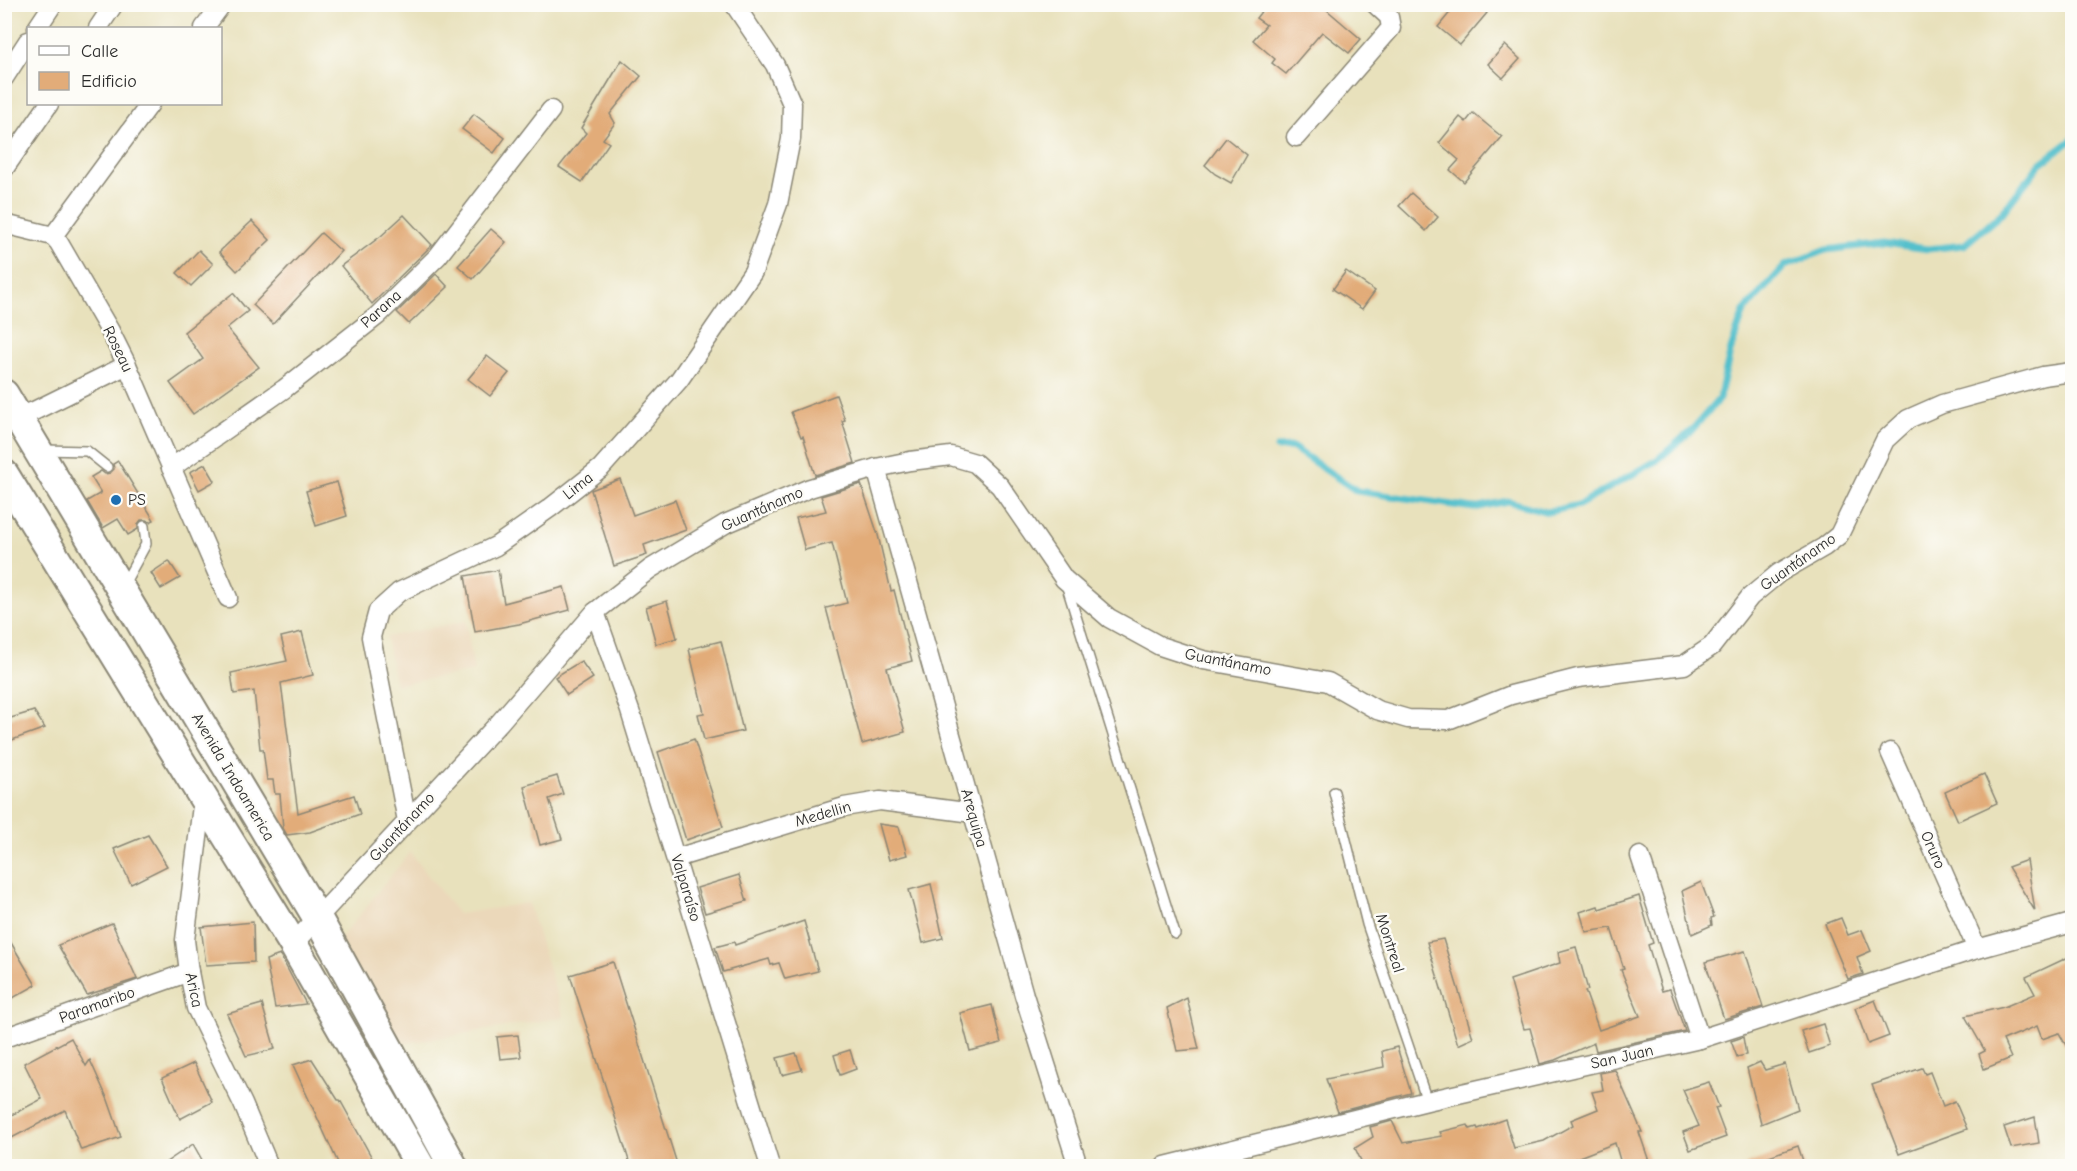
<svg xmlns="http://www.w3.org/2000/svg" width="2077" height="1171" viewBox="0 0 2077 1171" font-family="'Comic Neue',sans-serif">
<rect width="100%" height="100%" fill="#fdfcf7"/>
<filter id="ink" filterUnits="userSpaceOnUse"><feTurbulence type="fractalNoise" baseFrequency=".0167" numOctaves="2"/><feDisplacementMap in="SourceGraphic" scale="12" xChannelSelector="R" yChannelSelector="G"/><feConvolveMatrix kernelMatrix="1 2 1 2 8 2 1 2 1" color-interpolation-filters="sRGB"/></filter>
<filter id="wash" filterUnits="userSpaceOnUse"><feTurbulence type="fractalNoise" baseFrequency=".008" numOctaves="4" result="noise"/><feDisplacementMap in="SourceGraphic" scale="24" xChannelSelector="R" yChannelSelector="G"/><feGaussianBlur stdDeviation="1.35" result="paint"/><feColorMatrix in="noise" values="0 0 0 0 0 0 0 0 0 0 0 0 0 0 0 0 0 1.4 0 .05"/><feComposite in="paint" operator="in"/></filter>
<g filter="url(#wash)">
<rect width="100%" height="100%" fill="#e8e1bc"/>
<g fill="#ebd8ba">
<polygon points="466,621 474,671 396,685 386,637"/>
<polygon points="410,852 458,914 528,903 564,1017 395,1045 339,940"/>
</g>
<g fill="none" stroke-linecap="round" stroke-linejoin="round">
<polyline stroke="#54c0cc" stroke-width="7" points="1277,448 1292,447 1357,491 1474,508 1508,501 1547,512 1579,505 1656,461 1691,431 1719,399 1731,349 1744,311 1785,266 1826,250 1884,243 1928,249 1964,245 2002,213 2040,164 2072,140"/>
</g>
<g id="blocks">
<g fill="#e2ac79">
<polygon points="1267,4 1320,4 1361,39 1349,53 1322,32 1286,74 1272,63 1275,59 1253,40 1266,25 1256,18"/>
<polygon points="1457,4 1476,4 1487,13 1460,45 1438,27"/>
<polygon points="1505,45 1520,59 1503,78 1488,64"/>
<polygon points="622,60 641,76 610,114 615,123 603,139 609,143 582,182 559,167 586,133 581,128"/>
<polygon points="1473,113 1502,137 1464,182 1450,170 1459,160 1439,143 1460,117 1466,122"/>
<polygon points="474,114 505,138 494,153 462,129"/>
<polygon points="1226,138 1247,155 1231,183 1215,174 1205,165"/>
<polygon points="1411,193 1438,217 1426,231 1399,206"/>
<polygon points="404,215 432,245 372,304 341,266 381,236"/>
<polygon points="252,221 270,240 237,271 219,252"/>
<polygon points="491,229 506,242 473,279 458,266"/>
<polygon points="321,233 341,251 273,324 253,305"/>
<polygon points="199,250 213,264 191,286 177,273"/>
<polygon points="1346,271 1375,291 1362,309 1333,289"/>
<polygon points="436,274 448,287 409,324 397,312"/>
<polygon points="233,293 248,311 227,328 259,367 193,414 170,383 203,359 184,332"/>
<polygon points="487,356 509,373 490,396 468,379"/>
<polygon points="836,395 845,420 842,421 855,463 815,475 803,436 801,437 791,412"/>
<polygon points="118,461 154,520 150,522 146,520 141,520 138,524 138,529 128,535 118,519 103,528 87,501 101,493 91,477 101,471 105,474 110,473 114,469 113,464"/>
<polygon points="205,464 215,481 199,490 190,472"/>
<polygon points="620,479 633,515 675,500 686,530 644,545 647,555 614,566 591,490"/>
<polygon points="337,482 347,516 316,526 306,491"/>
<polygon points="861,484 878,535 891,591 894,590 912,661 887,668 905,732 862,744 826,608 847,603 832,543 805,550 796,518 826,511 821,496"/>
<polygon points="169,561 180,578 161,589 151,573"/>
<polygon points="498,570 504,603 564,587 570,610 519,624 475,632 465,576"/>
<polygon points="667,601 677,638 656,644 646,607"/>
<polygon points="302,632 313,675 281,683 298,813 354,795 360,814 310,832 287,835 283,828 280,794 275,794 273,780 267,780 263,749 260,749 254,691 234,694 231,673 287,661 281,637"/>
<polygon points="721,641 743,731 704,740 698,714 704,713 689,649"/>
<polygon points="581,661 593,678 567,695 555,677"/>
<polygon points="34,711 45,728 4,743 4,720"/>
<polygon points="694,739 723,827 686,840 658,752"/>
<polygon points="1984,774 1997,803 1958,821 1945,792"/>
<polygon points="557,776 563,794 549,799 562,839 540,845 524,786"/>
<polygon points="879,824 899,827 907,855 889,860"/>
<polygon points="148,835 167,866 131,884 114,849"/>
<polygon points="2027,860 2035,911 2008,867"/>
<polygon points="739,875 747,901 705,913 697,888"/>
<polygon points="1701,882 1714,917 1711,918 1712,925 1692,934 1682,891"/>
<polygon points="931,884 943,938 923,943 909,890"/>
<polygon points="1639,896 1653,943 1648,945 1662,991 1670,989 1685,1031 1596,1051 1594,1043 1555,1060 1540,1064 1530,1028 1524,1029 1510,980 1560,963 1558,952 1576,947 1588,990 1585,991 1599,1030 1640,1016 1621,970 1624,969 1611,928 1586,932 1580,912 1598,906 1599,909"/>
<polygon points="1841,918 1848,935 1862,930 1871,951 1857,957 1863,974 1848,979 1825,924"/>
<polygon points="804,921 818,971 785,979 779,963 771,965 769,959 723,972 715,947 734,942 735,945"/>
<polygon points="253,922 254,962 206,965 201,927"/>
<polygon points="112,923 137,979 87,995 58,945"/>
<polygon points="4,931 36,985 4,1003"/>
<polygon points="1443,939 1473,1038 1458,1045 1427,942"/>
<polygon points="1745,951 1763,1007 1724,1019 1705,962"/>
<polygon points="280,955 306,1004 275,1008 266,960"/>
<polygon points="2073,955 2073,1058 2059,1033 2042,1039 2037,1026 2003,1040 2011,1058 1984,1069 1979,1054 1985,1051 1965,1016 2004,1007 2035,994 2026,977"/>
<polygon points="613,962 678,1167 631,1167 570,975"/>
<polygon points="1187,998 1199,1049 1177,1051 1167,1008"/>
<polygon points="1875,1000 1889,1036 1868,1044 1855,1008"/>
<polygon points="262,1004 275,1049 246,1056 227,1014"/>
<polygon points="992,1005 1001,1043 970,1051 960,1013"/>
<polygon points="1823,1024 1830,1046 1809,1053 1801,1031"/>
<polygon points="518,1035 521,1057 500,1059 497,1037"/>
<polygon points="1743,1037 1746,1055 1737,1057 1731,1041"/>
<polygon points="71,1038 86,1066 90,1060 108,1100 121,1137 81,1150 65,1110 4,1142 4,1119 42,1099 24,1063"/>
<polygon points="1397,1047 1411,1093 1338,1112 1326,1079 1384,1067 1382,1051"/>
<polygon points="850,1050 856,1069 840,1075 834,1055"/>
<polygon points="796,1053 802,1070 782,1075 777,1058"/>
<polygon points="312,1059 338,1100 340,1100 377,1167 340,1167 293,1065"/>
<polygon points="1760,1062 1765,1070 1785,1064 1798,1109 1761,1124 1747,1068"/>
<polygon points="194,1063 212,1102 180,1119 162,1078"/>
<polygon points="1922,1068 1925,1074 1930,1072 1943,1106 1955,1101 1967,1129 1899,1154 1872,1085"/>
<polygon points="1615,1070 1642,1132 1639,1132 1651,1167 1622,1167 1615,1143 1574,1159 1577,1167 1427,1167 1425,1162 1408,1167 1364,1167 1355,1148 1373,1137 1370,1127 1392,1121 1403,1143 1442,1136 1440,1132 1468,1125 1470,1129 1477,1127 1478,1129 1505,1119 1514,1148 1544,1141 1573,1125 1571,1120 1598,1109 1592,1092 1603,1090 1600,1073"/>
<polygon points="1709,1082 1719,1107 1715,1108 1726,1137 1690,1150 1683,1132 1699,1126 1683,1090"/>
<polygon points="2035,1117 2039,1143 2011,1148 2004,1127"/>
<polygon points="193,1144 206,1167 159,1167"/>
<polygon points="1798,1146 1805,1167 1746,1167 1746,1164"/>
</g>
</g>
</g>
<g filter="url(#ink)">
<use href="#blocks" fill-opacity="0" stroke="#8a8674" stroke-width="1.5"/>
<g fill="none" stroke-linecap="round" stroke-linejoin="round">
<defs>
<g id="lane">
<polyline points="44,450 87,451 107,467"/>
<polyline points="124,584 146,544 144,526"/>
<polyline points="1066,584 1175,934"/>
<polyline points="1334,792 1367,924 1427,1101"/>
</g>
<g id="street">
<polyline points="37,28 53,4"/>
<polyline points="98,28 114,4"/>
<polyline points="204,28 222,4"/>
<polyline points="4,78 28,41"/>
<polyline points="1296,137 1391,28 1389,17 1375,4"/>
<polyline points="4,169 49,104"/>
<polyline points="4,224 53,236"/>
<polyline points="53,236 59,243 110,331 127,365 228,598"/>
<polyline points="53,236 150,104"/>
<polyline points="9,419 34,411 127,365"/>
<polyline points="171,468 284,389 377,316 438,256 551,110"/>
<polyline points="876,468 1024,995 1078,1166"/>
<polyline points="595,612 630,711 770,1166"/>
<polyline points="1890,752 1977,949"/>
<polyline points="203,798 185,940 189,972 196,1008 243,1104 269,1166"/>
<polyline points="407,821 371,637 378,611 399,592 496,546 550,508 601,468 679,380 753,272 778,204 791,139 792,104 775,65 734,4"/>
<polyline points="1640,856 1700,1039"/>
<polyline points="676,858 844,807 880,801 973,813"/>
<polyline points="293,944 500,722 595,612 650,569 725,524 810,488 876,468 910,461 951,456 975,463 1000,486 1064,579 1109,618 1160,646 1203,660 1328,682 1377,710 1408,719 1448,720 1511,695 1578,678 1684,665 1712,646 1750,597 1779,573 1824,547 1839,535 1885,440 1908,419 1942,404 2043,376 2072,372"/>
<polyline points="4,1038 189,972"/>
<polyline points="1165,1166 1427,1101 1700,1039 1977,949 2072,923"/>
</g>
<g id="primary">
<polyline points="4,394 318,919 453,1166"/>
<polyline points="4,474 293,944 420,1166"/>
</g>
</defs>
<use href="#lane" stroke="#8a8674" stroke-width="12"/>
<use href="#street" stroke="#8a8674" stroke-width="21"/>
<use href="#primary" stroke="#8a8674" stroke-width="32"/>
<use href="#lane" stroke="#fff" stroke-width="9"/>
<use href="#street" stroke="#fff" stroke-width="18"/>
<use href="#primary" stroke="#fff" stroke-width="28"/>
</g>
</g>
<circle fill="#1f6fb2" stroke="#fdfcf7" stroke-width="2" cx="116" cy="500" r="6"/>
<g text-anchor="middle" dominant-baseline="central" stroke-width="5" stroke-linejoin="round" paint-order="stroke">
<g font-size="16" fill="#2b2b2b" stroke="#fdfcf7">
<text transform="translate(381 309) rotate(-42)">Parana</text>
<text transform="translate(118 349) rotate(64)">Roseau</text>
<text transform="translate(578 486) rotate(-38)">Lima</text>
<text transform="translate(762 509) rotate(-24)">Guantánamo</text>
<text transform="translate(1798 562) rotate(-35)">Guantánamo</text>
<text transform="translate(1228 662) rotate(11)">Guantánamo</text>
<text transform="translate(233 777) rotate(59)">Avenida Indoamerica</text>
<text transform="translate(823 814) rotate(-16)">Medellin</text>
<text transform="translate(974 818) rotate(74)">Arequipa</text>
<text transform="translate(402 827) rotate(-47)">Guantánamo</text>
<text transform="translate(1933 850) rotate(66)">Oruro</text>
<text transform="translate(686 888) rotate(73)">Valparaíso</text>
<text transform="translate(1390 943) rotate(72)">Montreal</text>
<text transform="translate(194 990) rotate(78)">Arica</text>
<text transform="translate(97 1005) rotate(-20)">Paramaribo</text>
<text transform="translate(1622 1057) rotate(-13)">San Juan</text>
</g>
<g font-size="16" fill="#2b2b2b" stroke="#fdfcf7" text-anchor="start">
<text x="128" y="500">PS</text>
</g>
</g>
<rect width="2077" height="1171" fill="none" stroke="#fdfcf7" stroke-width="24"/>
<rect x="27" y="27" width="195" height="78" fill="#fdfcf7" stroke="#a9a8a5" stroke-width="1.5"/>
<rect x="39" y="46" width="30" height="9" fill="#ffffff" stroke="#a9a8a5" stroke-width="1.5"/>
<text x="81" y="57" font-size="18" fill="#2b2b2b">Calle</text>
<rect x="39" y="72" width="30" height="18" fill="#e2ac79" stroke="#a9a8a5" stroke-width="1.5"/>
<text x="81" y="87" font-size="18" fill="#2b2b2b">Edificio</text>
</svg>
